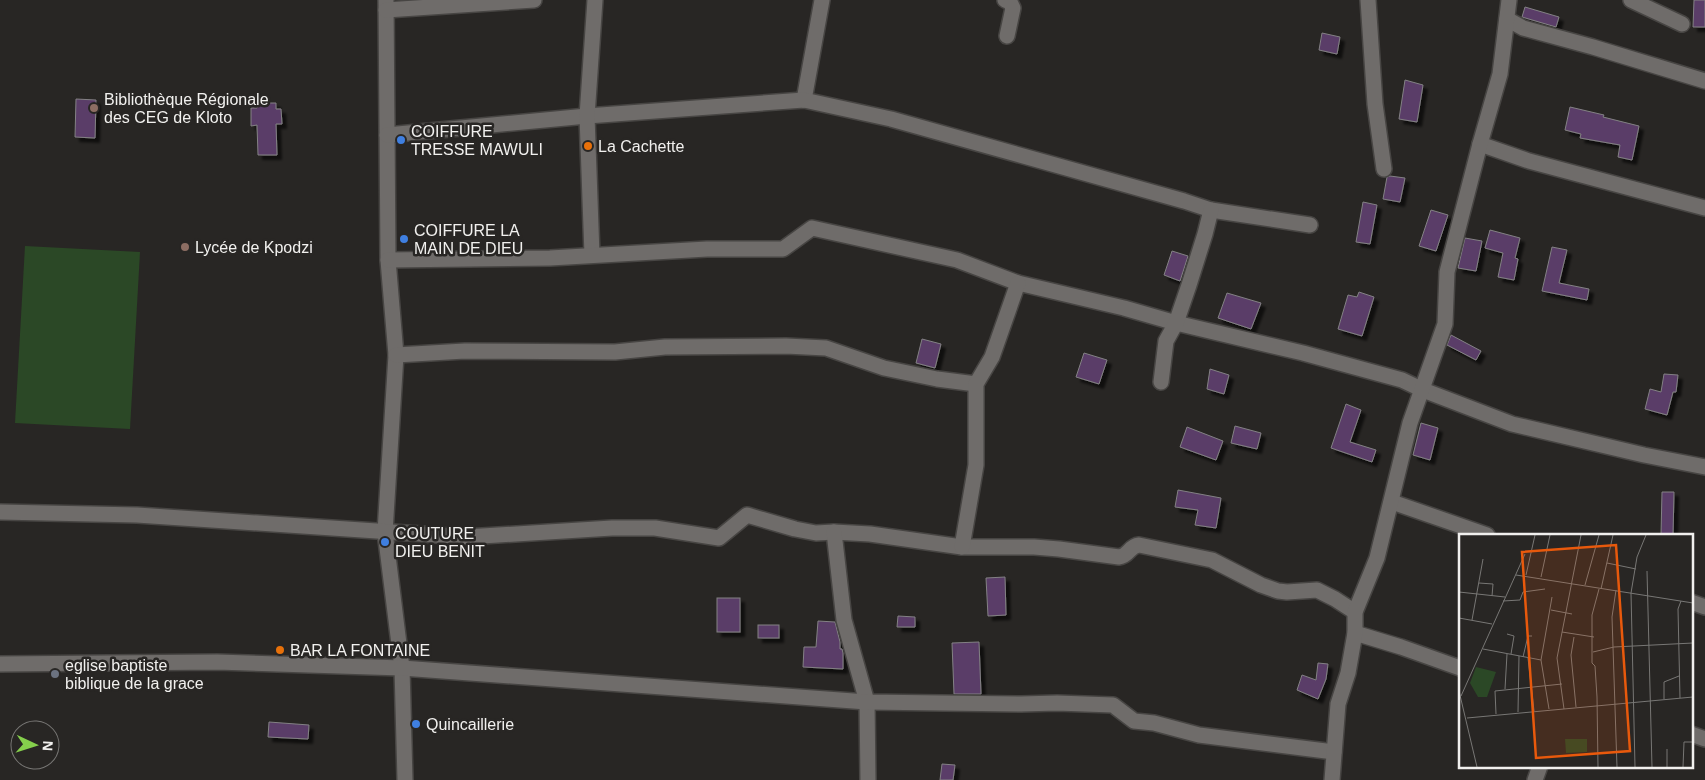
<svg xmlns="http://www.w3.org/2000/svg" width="1705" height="780" viewBox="0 0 1705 780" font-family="Helvetica,sans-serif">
<defs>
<filter id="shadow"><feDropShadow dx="4.5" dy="4.5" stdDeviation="1" flood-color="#0009"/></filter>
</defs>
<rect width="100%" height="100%" fill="#282624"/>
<polygon fill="#2b4826" points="25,246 140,252 130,429 15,423"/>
<g fill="#5a3e68" stroke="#838184" filter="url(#shadow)">
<polygon points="1694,0 1705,0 1705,27 1693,27"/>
<polygon points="1525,7 1559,17 1556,27 1522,17"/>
<polygon points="1322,33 1340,37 1337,54 1319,50"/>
<polygon points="1405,80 1423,85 1417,122 1399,119"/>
<polygon points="76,99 96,100 95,138 75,137"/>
<polygon points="257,103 276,103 276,109 281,109 282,124 276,124 277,155 258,155 257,125 251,126 251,108 257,108"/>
<polygon points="1570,107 1604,115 1603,117 1639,126 1632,160 1618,157 1620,145 1580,138 1581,134 1565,130"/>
<polygon points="1390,176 1405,178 1400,202 1383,199 1387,177"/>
<polygon points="1363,202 1377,205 1370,244 1356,242"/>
<polygon points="1431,210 1448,215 1436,251 1419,246"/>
<polygon points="1490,230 1520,238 1515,258 1518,259 1514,280 1498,277 1503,253 1485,248"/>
<polygon points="1465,238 1482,241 1476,271 1458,268"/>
<polygon points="1552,247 1567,250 1559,283 1589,289 1587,300 1542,291"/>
<polygon points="1172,251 1188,256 1180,281 1164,275"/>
<polygon points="1359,292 1374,297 1362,336 1338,329 1348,295 1357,297"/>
<polygon points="1227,293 1261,303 1251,329 1218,318"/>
<polygon points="1451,335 1481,351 1476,360 1447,345"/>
<polygon points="922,339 941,344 935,368 916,363"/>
<polygon points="1084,353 1107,360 1099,384 1076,377"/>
<polygon points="1210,369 1229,375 1224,394 1207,389"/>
<polygon points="1664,374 1678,375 1676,392 1673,392 1667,415 1645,409 1650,389 1661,392"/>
<polygon points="1346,404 1361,410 1350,442 1376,450 1372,462 1331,448"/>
<polygon points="1421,423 1438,428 1430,460 1413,455"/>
<polygon points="1235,426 1261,433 1257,449 1231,443"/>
<polygon points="1187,427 1223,441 1216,460 1180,447"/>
<polygon points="1178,490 1221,498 1216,528 1195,525 1198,510 1175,507"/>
<polygon points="1662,492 1674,492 1673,535 1661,535"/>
<polygon points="1005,577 1006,615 988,616 986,578"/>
<rect x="717" y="598" width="23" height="34"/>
<polygon points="898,616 915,617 915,627 897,627"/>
<polygon points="818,621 835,622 840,642 840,649 842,649 843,653 843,669 803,667 804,647 816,647"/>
<rect x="758" y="625" width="21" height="13"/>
<polygon points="979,642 981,694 954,694 952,643"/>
<polygon points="1318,663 1328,664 1326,679 1318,699 1297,690 1302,675 1316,680"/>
<polygon points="269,722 309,725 308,739 268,737"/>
<polygon points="942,764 955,765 953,780 940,780"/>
</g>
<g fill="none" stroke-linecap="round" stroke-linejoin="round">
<defs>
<g id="minor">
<polyline points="386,0 388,260 396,355 385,532 402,668 405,780"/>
<polyline points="1005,0 1010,2 1013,8 1007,36"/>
<polyline points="1368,0 1375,104 1384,169"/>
<polyline points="1631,0 1682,24"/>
<polyline points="386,10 534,0"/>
<polyline points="1507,19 1523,28 1593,47 1705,81"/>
<polyline points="804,100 822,0"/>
<polyline points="387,135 587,116 804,100 891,119 1184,201 1211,210 1310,225"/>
<polyline points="1480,144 1529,161 1705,208"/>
<polyline points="592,255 587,116 595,0"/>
<polyline points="388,260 550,258 707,249 783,249 812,228 957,260 1018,283 1124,308 1176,323 1303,353 1402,380 1423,390 1512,424 1644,455 1705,467"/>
<polyline points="396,355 465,351 615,352 665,347 786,346 826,348 884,368 937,379 976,384"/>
<polyline points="1161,382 1166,341 1176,323 1189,285 1205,234 1211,210"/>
<polyline points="1392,502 1487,535"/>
<path d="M0,512L137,515L466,537L612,528H655L719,538L747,515L795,529L816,533L834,532L870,534L962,547H1034L1059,549L1119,557C1129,556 1129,546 1139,545L1212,560L1261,585L1278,591L1287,592L1317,590L1335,599L1355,612"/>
<polyline points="834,532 844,620 867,702 868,780"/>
<polyline points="962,547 976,465 976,384 992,357 1018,283"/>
<polyline points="1691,602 1705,607"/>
<polyline points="1355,633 1401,647 1460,668"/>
<polyline points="0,664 217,662 402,668 867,702 1021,704 1057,703 1113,705 1134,721 1154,723 1199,735 1334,752"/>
<polyline points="1691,734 1705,739"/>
<polyline points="1332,780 1338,704 1348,673 1355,633 1355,612 1377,558 1410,423 1445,324 1447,272 1480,144 1500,74 1509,0"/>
<polyline points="1535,780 1540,766"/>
</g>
</defs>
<use href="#minor" stroke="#474543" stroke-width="18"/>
<use href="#minor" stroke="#6f6c6a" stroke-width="15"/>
</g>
<g fill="#8d6e63" stroke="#282624" stroke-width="2">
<circle cx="94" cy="108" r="5"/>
<circle cx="185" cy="247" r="5"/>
</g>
<g fill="#3f7fe0" stroke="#282624" stroke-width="2">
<circle cx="401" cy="140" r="5"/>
<circle cx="404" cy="239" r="5"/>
<circle cx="385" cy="542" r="5"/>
<circle cx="416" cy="724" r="5"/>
</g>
<g fill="#e8710a" stroke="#282624" stroke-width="2">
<circle cx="588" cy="146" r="5"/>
<circle cx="280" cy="650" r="5"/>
</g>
<circle fill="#6b7280" stroke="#282624" stroke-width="2" cx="55" cy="674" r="5"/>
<g text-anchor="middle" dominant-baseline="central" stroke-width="5" stroke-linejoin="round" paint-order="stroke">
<g font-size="16" fill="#f1f0ee" stroke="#282624" text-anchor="start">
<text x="104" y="99">Bibliothèque Régionale<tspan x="104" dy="18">des CEG de Kloto</tspan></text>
<text x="411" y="131">COIFFURE<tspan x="411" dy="18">TRESSE MAWULI</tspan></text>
<text x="598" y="146">La Cachette</text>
<text x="414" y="230">COIFFURE LA<tspan x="414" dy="18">MAIN DE DIEU</tspan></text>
<text x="195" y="247">Lycée de Kpodzi</text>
<text x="395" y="533">COUTURE<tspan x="395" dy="18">DIEU BENIT</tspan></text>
<text x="290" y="650">BAR LA FONTAINE</text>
<text x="65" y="665">eglise baptiste<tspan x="65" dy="18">biblique de la grace</tspan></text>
<text x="426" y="724">Quincaillerie</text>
</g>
</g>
<g transform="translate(1459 534)">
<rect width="234" height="234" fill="#282624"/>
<path d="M17,133L37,138L28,163H19L11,149ZM106,205H128V218L107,219Z" fill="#2b4826"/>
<path fill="none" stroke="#787775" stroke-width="1" d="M148,29L177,35M188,37L193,233M57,41L234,69M67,41L76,1M82,43L91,1M20,49L34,50L33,62M126,51L140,1M142,55L154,1M157,56L153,83L158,233M0,58L46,63M44,67L61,66L64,58L86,55M92,76L113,80M0,84L33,90M13,86L24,25M103,98L135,103M48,100L55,102L52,120M115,103L112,121L117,173M24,115L82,126M134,118L155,113L234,109M64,123L69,102H73M69,124L75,177M46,155L48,120M0,157L18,233M2,162L66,20M221,164L219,75L222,67M205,165V148L220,142M90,175L82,126L93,63M105,175L98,124L122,1M59,178L60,122M37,180L36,157L103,150M8,184L234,163M208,215V233M139,233L138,163L136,132L133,129V81L140,55M176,233L172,59L178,23L187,1M224,233L225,208H234"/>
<path fill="#e8590c" fill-opacity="0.15" stroke="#e8590c" stroke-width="2.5" d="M157,11L171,217L77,224L63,18Z"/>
<rect width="234" height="234" fill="none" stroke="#f1f0ee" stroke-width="2.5"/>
</g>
<g transform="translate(35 745) rotate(94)"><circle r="24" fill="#282624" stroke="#787775"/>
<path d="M0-4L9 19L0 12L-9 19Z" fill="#85cf4c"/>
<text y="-8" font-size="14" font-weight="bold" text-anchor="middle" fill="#f1f0ee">N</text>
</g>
</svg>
